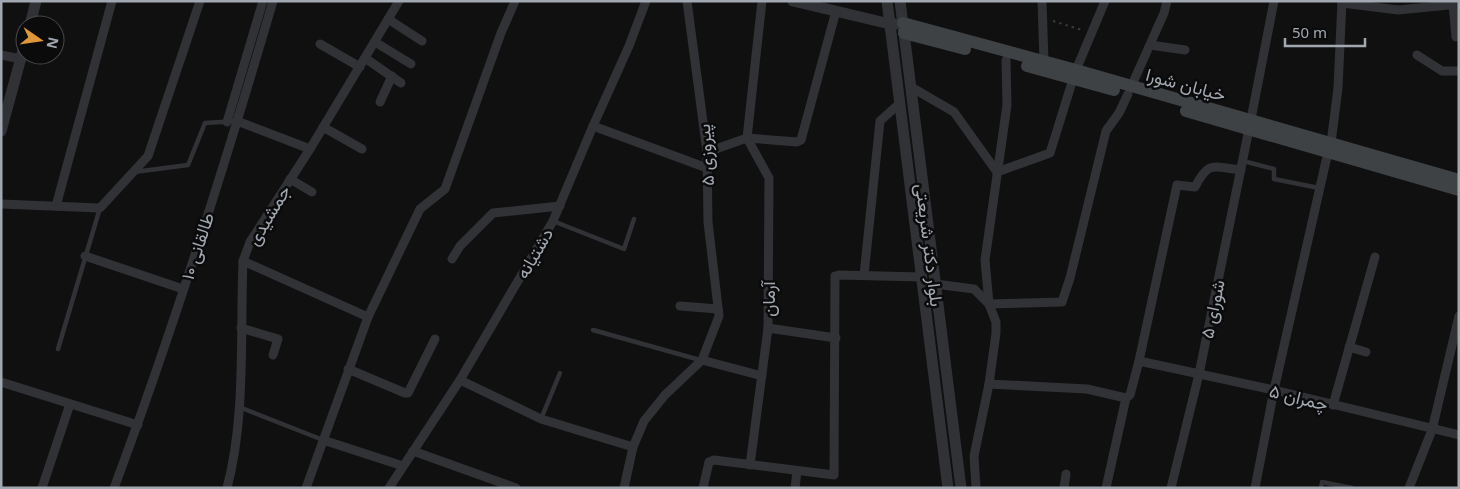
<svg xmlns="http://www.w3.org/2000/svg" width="1460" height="489" viewBox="0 0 1460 489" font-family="'Noto Sans',Vazirmatn,sans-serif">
<rect width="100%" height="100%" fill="#101011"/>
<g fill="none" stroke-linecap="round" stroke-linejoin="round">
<polyline stroke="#37393d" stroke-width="2" stroke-dasharray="2.5 4" stroke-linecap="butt" points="1053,21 1082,30"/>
<g stroke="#313236" stroke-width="4.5">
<polyline points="1243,161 1274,169 1274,179 1319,188"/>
<polyline points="134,172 188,165 205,123 237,121"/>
<polyline points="553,221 624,249 634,219"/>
<polyline points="593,330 700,360"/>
<polyline points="58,349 100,208"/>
<polyline points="239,407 323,440"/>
<polyline points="541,419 560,373"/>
<polyline points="1321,488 1322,482 1352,488"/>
</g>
<g stroke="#313236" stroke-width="9">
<polyline points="1042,1 1044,62"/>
<polyline points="1342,3 1398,10 1459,4"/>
<polyline points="1453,4 1456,37"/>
<polyline points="388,19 422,41"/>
<polyline points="375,42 411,64"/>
<polyline points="320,44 360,67"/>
<polyline points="1150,45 1185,50"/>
<polyline points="1,55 21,59"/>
<polyline points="1417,55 1442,71 1459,71"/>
<polyline points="365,58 401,83"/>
<polyline points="1076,70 1105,1"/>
<polyline points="911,87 954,112 997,172"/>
<polyline points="1131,87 1164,13 1167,1"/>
<polyline points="380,102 392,76"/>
<polyline points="1251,119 1274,1"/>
<polyline points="237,121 310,149"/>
<polyline points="227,122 263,1"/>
<polyline points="593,126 707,168"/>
<polyline points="323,127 362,149"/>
<polyline points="1331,143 1338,88 1342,1"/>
<polyline points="707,152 747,138 797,142 801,140 836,11"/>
<polyline points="997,172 1050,153 1073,79"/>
<polyline points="290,179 312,192"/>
<polyline points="1,204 100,208 148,156 200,1"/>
<polyline points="56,206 112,1"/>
<polyline points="85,256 183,289"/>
<polyline points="452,259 460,246 493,213 560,206"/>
<polyline points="243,261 368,317"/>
<polyline points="864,275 880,121 900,103"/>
<polyline points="935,284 974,289 989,304"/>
<polyline points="989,304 1062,302 1070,278 1106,131 1119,113 1128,94"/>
<polyline points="680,306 718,309"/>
<polyline points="241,328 278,339 273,355"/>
<polyline points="768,328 836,338"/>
<polyline points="1349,347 1366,352"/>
<polyline points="702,360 762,376"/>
<polyline points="1139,361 1274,390 1459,435"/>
<polyline points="348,369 405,393 408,393 435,339"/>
<polyline points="460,380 541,419 633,447"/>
<polyline points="1,382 138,425"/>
<polyline points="989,384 1087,389 1126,398"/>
<polyline points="1333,405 1375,257"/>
<polyline points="323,440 403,466"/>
<polyline points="413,451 516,488"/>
<polyline points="750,465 768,328 769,178 747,138 762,1"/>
<polyline points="42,488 70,404"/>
<path d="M114,488C174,328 225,165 273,1"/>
<path d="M227,488C246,417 240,335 243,261L250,242L310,149L399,1"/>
<polyline points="306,488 368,317 420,209 445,189 501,33 515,1"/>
<polyline points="389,488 460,380 553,221 593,126 629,46 646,1"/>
<polyline points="624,488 633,447 644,421 665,395 702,360 719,316 708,222 707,152 687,1"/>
<polyline points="703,488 709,462 714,460 834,475 835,276 839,275 922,277"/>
<polyline points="795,488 797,471"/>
<polyline points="976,488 974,456 989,384 996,333 996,322 989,304 985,260 1007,105 1006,60"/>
<polyline points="1064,488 1066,474"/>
<path d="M1106,488L1126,398L1130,395L1139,361L1177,185L1195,187C1209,160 1213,167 1241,170"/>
<polyline points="1171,488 1199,374 1249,129"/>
<polyline points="1255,488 1274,390 1328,152"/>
<polyline points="1409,488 1432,430 1459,316"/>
</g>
<g stroke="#313236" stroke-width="11">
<polyline points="793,1 890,24 896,24"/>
<polyline points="887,1 948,488"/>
<polyline points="900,1 961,488"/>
<polyline points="30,25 36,1"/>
<polyline points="1,131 25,43"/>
</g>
<g stroke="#3f4245" stroke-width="12">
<polyline points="903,23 1076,70 1459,180"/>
<polyline points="904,33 965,49"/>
<polyline points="1027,66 1114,90"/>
<polyline points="1186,111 1459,190"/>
</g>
</g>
<g text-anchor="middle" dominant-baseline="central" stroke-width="5" stroke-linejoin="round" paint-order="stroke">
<g font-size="18" fill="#a2a8b1" stroke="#0b0b0c">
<text transform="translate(1186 84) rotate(15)">خیابان شورا</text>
<text transform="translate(705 155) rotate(-94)">پیروزی ۵</text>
<text transform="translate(268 215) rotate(-59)">جمشیدی</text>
<text transform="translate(930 245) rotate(83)">بلوار دکتر شریعتی</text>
<text transform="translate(197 246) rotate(-72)">طالقانی ۱۰</text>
<text transform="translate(534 253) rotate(-60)">دشتیانه</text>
<text transform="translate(768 299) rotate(-90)">آرمان</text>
<text transform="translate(1212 309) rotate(-78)">شورای ۵</text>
<text transform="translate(1299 397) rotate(14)">چمران ۵</text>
</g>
</g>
<rect width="1460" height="489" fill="none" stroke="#a2a8b1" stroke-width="5"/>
<g transform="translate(40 40) rotate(103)"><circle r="24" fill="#0b0b0c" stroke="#474a4e"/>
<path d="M0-4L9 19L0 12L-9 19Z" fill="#df973a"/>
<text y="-8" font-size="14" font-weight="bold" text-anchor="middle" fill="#a2a8b1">N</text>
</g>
<path d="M1285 38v8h80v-8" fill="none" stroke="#a2a8b1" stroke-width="2.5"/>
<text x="1292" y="38" font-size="15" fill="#a2a8b1" stroke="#0b0b0c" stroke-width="4" paint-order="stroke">50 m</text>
</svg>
